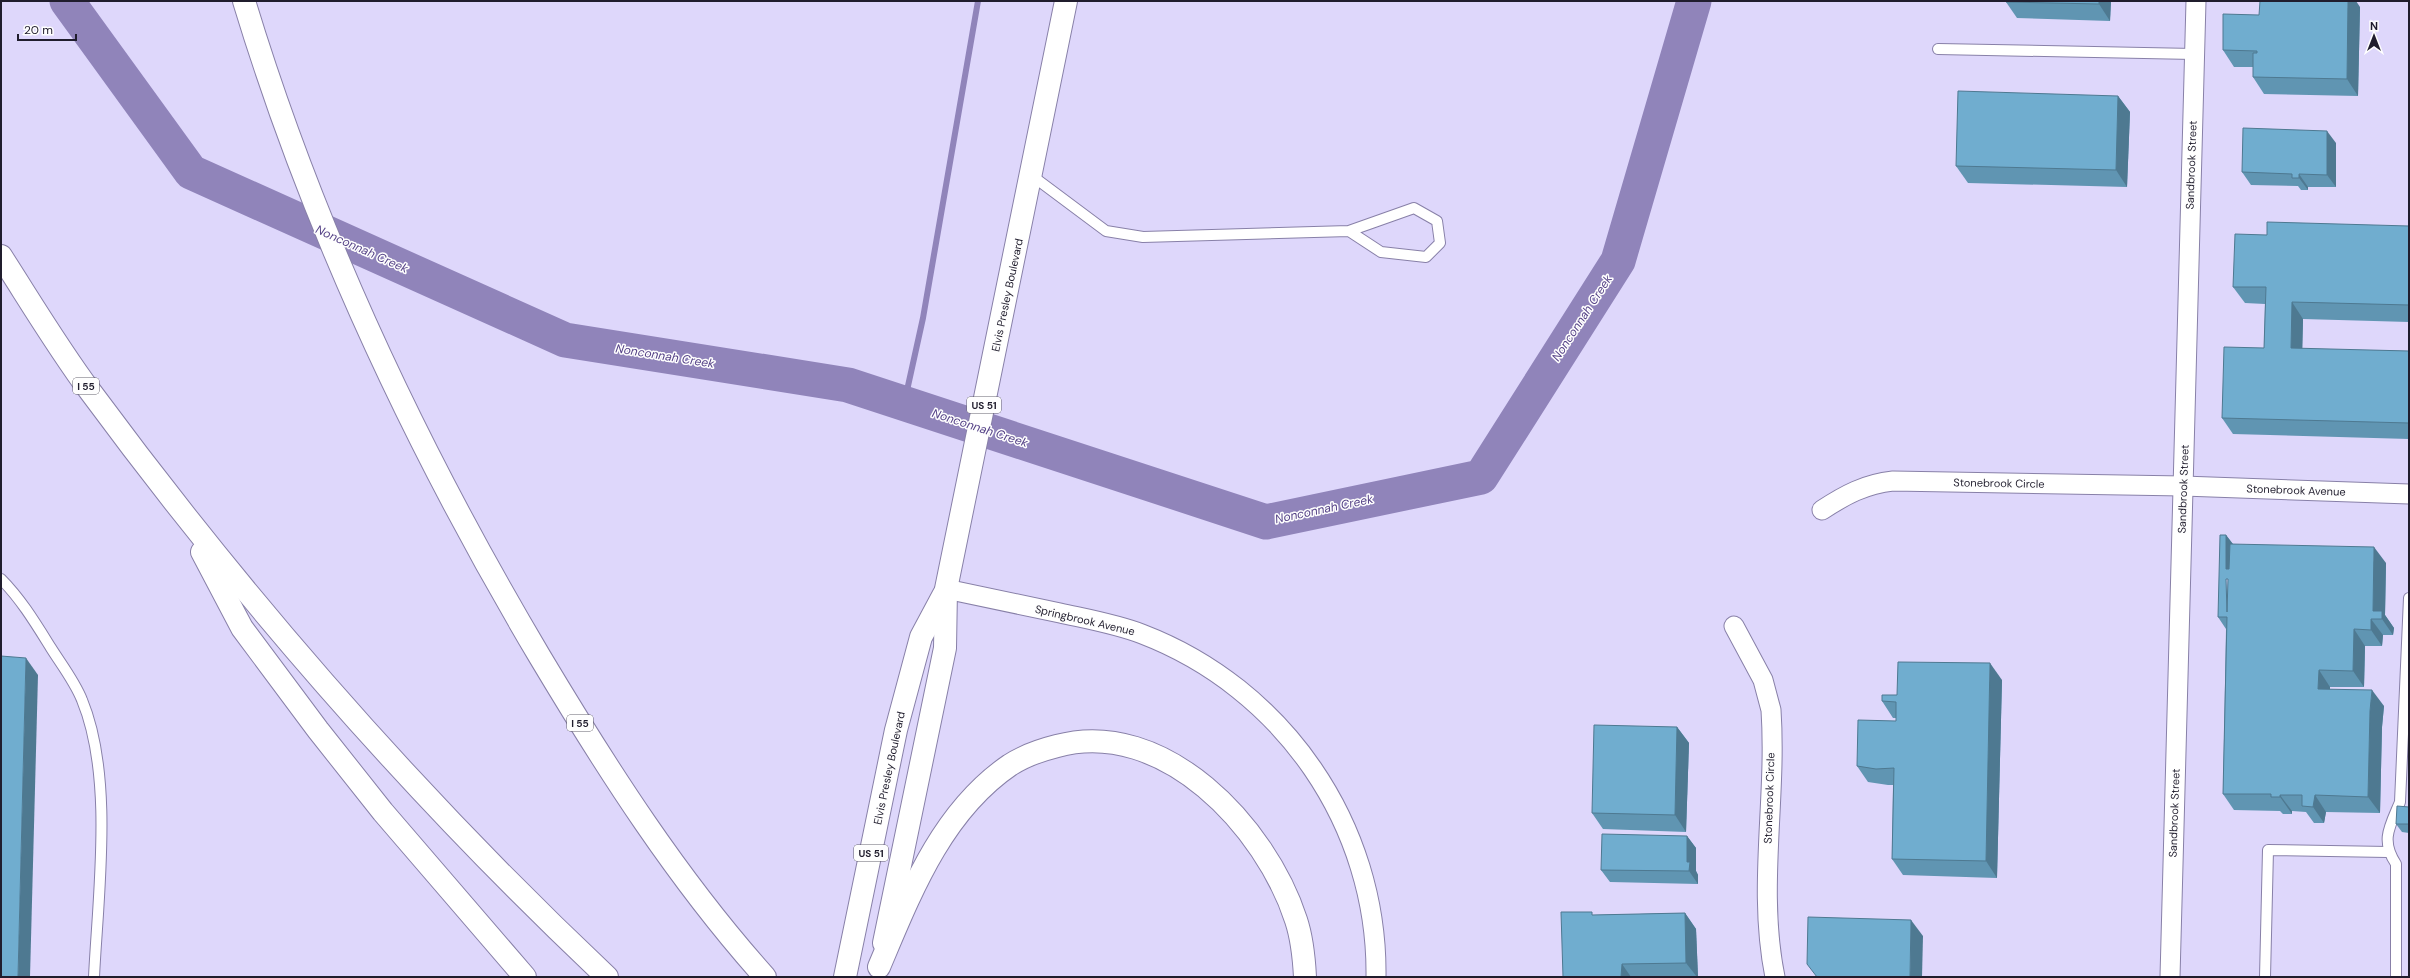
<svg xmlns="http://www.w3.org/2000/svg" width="2410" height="978" viewBox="0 0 2410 978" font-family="'DM Sans',sans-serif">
<rect width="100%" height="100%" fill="#ded7fb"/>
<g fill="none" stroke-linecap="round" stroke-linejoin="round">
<polyline stroke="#9084ba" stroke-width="6" points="904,404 923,318 978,1"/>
<polyline stroke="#9084ba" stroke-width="35" points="67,1 191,172 565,340 848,385 1266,522 1481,477 1618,261 1694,1"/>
<defs>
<g id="service">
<polyline points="1938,49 2194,54"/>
<polyline points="1031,175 1106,231 1143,237 1349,231 1381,252 1426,257 1440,243 1437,221 1414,208 1349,231"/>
<path d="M1,579C21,599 36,624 51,648C61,664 75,682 82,700C114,777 98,894 94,977"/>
<polyline points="2265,977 2268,850 2388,852"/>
<path d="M2396,977V864C2380,840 2390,826 2400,802L2409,598"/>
</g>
<g id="minor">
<path d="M1822,510C1845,495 1865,484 1893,481L2183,486L2409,494"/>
<path d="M946,589C984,597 1022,605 1060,613C1087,619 1116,624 1142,634C1283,688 1378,825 1376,977"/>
<path d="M1734,626L1763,680L1771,710C1777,799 1757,889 1775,977"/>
<polyline points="2170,977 2196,1"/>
</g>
<g id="primary">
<polyline points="884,943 945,648 946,589 1066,1"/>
<polyline points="845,977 896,730 921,637 944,594"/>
</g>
<g id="motorway">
<path d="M244,1C314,232 417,450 540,657C607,769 678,880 765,977"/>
<path d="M1,256C30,301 58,348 90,391C245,601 417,798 607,977"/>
<polyline points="202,552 242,628 318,730 383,812 525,977"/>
<path d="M879,967C910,894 941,812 1010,765C1024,756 1041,750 1057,746C1164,717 1266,827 1296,920C1302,938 1304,958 1305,977"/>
</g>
</defs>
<use href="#service" stroke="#8880a8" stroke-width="12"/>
<use href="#minor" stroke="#8880a8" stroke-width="21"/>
<use href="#primary" stroke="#8880a8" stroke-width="24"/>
<use href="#motorway" stroke="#8880a8" stroke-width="24"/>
<use href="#service" stroke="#fff" stroke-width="10"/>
<use href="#minor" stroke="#fff" stroke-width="19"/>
<use href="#primary" stroke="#fff" stroke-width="22"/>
<use href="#motorway" stroke="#fff" stroke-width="22"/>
</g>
<g fill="#6095b2" fill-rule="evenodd">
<polygon points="2111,1 2110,21 2017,18 2006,2"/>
<polygon points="2360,7 2358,96 2264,94 2253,77 2253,67 2234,67 2223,50 2259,15"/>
<polygon points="2118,96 2130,112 2127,187 1968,183 1956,166"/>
<polygon points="2336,143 2336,187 2308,187 2308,190 2301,190 2298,186 2251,185 2242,172"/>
<polygon points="2409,226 2409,322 2303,319 2302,349 2409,351 2409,439 2233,434 2222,418 2264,348 2265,304 2245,303 2233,287 2267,235"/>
<path d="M2226,535L2233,544L2386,563L2385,615L2394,628L2393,635H2383L2382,646H2365L2364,687H2330V689L2384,706L2382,727L2380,813L2326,812L2324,823H2314L2306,812L2292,811V814H2283L2280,811L2234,810L2223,794L2226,629L2218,617ZM2226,579H2228L2227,612Z"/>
<polygon points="2002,680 1997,878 1903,875 1892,859 1893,785 1888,785 1868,782 1857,766 1896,721 1896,718 1893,718 1882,701 1897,695"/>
<polygon points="1677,727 1689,743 1686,832 1603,829 1592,813"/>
<polygon points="2409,807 2409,833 2402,832 2396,824"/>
<polygon points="1687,836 1696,848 1696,871 1698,875 1698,884 1610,882 1601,870"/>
<polygon points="1685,913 1696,929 1698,977 1563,977 1594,915"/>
</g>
<g fill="#4e7991">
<polygon points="2099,1 2111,1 2110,21 2099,4"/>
<polygon points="2348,1 2356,1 2360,7 2358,96 2347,79"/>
<polygon points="2118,96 2130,112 2127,187 2116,170"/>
<polygon points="2327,131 2336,143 2336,187 2327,175"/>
<polygon points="2299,174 2308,187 2308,190 2299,178"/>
<polygon points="2292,302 2303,319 2302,365 2291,348"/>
<polygon points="2226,535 2238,551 2237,585 2226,569"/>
<polygon points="2374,547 2386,563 2385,615 2394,628 2393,635 2382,619 2373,611"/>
<polygon points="2371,619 2383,635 2382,646 2371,630"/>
<polygon points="2354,629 2365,646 2364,687 2353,671"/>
<polygon points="26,658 38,675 30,977 18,977"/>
<polygon points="1990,663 2002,680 1997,878 1986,861"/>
<polygon points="2319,670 2330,687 2330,705 2318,689"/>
<polygon points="2372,690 2384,706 2382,727 2380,813 2368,797 2370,711"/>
<polygon points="1677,727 1689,743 1686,832 1675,815"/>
<polygon points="2280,795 2292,811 2292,814 2280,797"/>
<polygon points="2315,795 2326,812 2324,823 2313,807"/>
<polygon points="1687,836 1696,848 1696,871 1698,875 1698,884 1689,871 1687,862"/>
<polygon points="1685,913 1696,929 1698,977 1697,977 1686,963"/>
<polygon points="1911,920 1923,936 1922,977 1910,977"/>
<polygon points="1622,964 1631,977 1621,977"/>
</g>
<g fill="#70adcf" stroke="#4e7991" fill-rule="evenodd">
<polygon points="2006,1 2099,1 2099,4 2006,2"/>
<polygon points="2260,1 2348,1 2347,79 2253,77 2253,53 2257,53 2257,51 2223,50 2223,14 2259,15"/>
<polygon points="1958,91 2118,96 2116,170 1956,166"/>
<polygon points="2243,128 2327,131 2327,175 2299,174 2299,178 2292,178 2292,174 2242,172"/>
<polygon points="2267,222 2409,226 2409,305 2292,302 2291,348 2409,351 2409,423 2222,418 2224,347 2264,348 2266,287 2233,287 2235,234 2267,235"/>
<path d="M2220,535H2226V569H2229L2230,544L2374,547L2373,611H2382V619H2371V630L2354,629L2353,671L2319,670L2318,689L2372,690L2370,711L2368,797L2315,795L2313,807L2302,806V795H2280V797H2271V794H2223L2227,617H2218ZM2226,579H2228L2227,612Z"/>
<polygon points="1,656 26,658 18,977 1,977"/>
<polygon points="1898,662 1990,663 1986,861 1892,859 1894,768 1876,769 1857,766 1858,720 1896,721 1896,702 1882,701 1882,695 1897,695"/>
<polygon points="1594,725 1677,727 1675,815 1592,813"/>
<polygon points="2397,806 2409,807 2409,824 2396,824"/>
<polygon points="1602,834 1687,836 1687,862 1690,862 1689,871 1601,870"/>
<polygon points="1561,912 1592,912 1592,915 1685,913 1686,963 1622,964 1621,977 1563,977"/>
<polygon points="1808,917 1911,920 1910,977 1817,977 1807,964"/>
</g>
<g text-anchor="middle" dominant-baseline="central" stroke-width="3" stroke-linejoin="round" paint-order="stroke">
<g fill="#fefefe" stroke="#63606c" stroke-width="1">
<rect x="73" y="378" width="26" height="16" rx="3"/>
<rect x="967" y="397" width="34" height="16" rx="3"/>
<rect x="567" y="715" width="26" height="16" rx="3"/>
<rect x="854" y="845" width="34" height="16" rx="3"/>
</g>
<g font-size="10" font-weight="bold" fill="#201d2d">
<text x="86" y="386">I 55</text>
<text x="984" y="405">US 51</text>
<text x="580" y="723">I 55</text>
<text x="871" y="853">US 51</text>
</g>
<g font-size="11" fill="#201d2d" stroke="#fefefe">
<text transform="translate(2191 165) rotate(-88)">Sandbrook Street</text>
<text transform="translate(1007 295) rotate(-78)">Elvis Presley Boulevard</text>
<text transform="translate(1999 483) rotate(1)">Stonebrook Circle</text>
<text transform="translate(2183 489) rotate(-88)">Sandbrook Street</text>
<text transform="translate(2296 490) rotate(2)">Stonebrook Avenue</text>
<text transform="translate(1085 620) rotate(13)">Springbrook Avenue</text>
<text transform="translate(889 768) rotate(-78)">Elvis Presley Boulevard</text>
<text transform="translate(1769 798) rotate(-88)">Stonebrook Circle</text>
<text transform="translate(2174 813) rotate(-88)">Sandbrook Street</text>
</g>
<g font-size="12" font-style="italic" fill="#554287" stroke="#fefefe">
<text transform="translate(362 249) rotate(24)">Nonconnah Creek</text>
<text transform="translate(1582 318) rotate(-57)">Nonconnah Creek</text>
<text transform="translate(665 356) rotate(9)">Nonconnah Creek</text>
<text transform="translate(980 428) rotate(18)">Nonconnah Creek</text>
<text transform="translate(1324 509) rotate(-12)">Nonconnah Creek</text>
</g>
</g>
<rect width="2410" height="978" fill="none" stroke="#201d2d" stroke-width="4"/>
<g transform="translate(2374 36)" stroke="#fefefe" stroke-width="3" paint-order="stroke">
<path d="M0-3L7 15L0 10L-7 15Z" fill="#201d2d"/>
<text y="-6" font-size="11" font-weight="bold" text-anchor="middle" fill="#201d2d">N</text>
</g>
<path d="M18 34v6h58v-6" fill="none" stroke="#201d2d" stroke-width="2"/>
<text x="24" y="34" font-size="12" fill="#201d2d" stroke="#fefefe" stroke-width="3" paint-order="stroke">20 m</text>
</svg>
